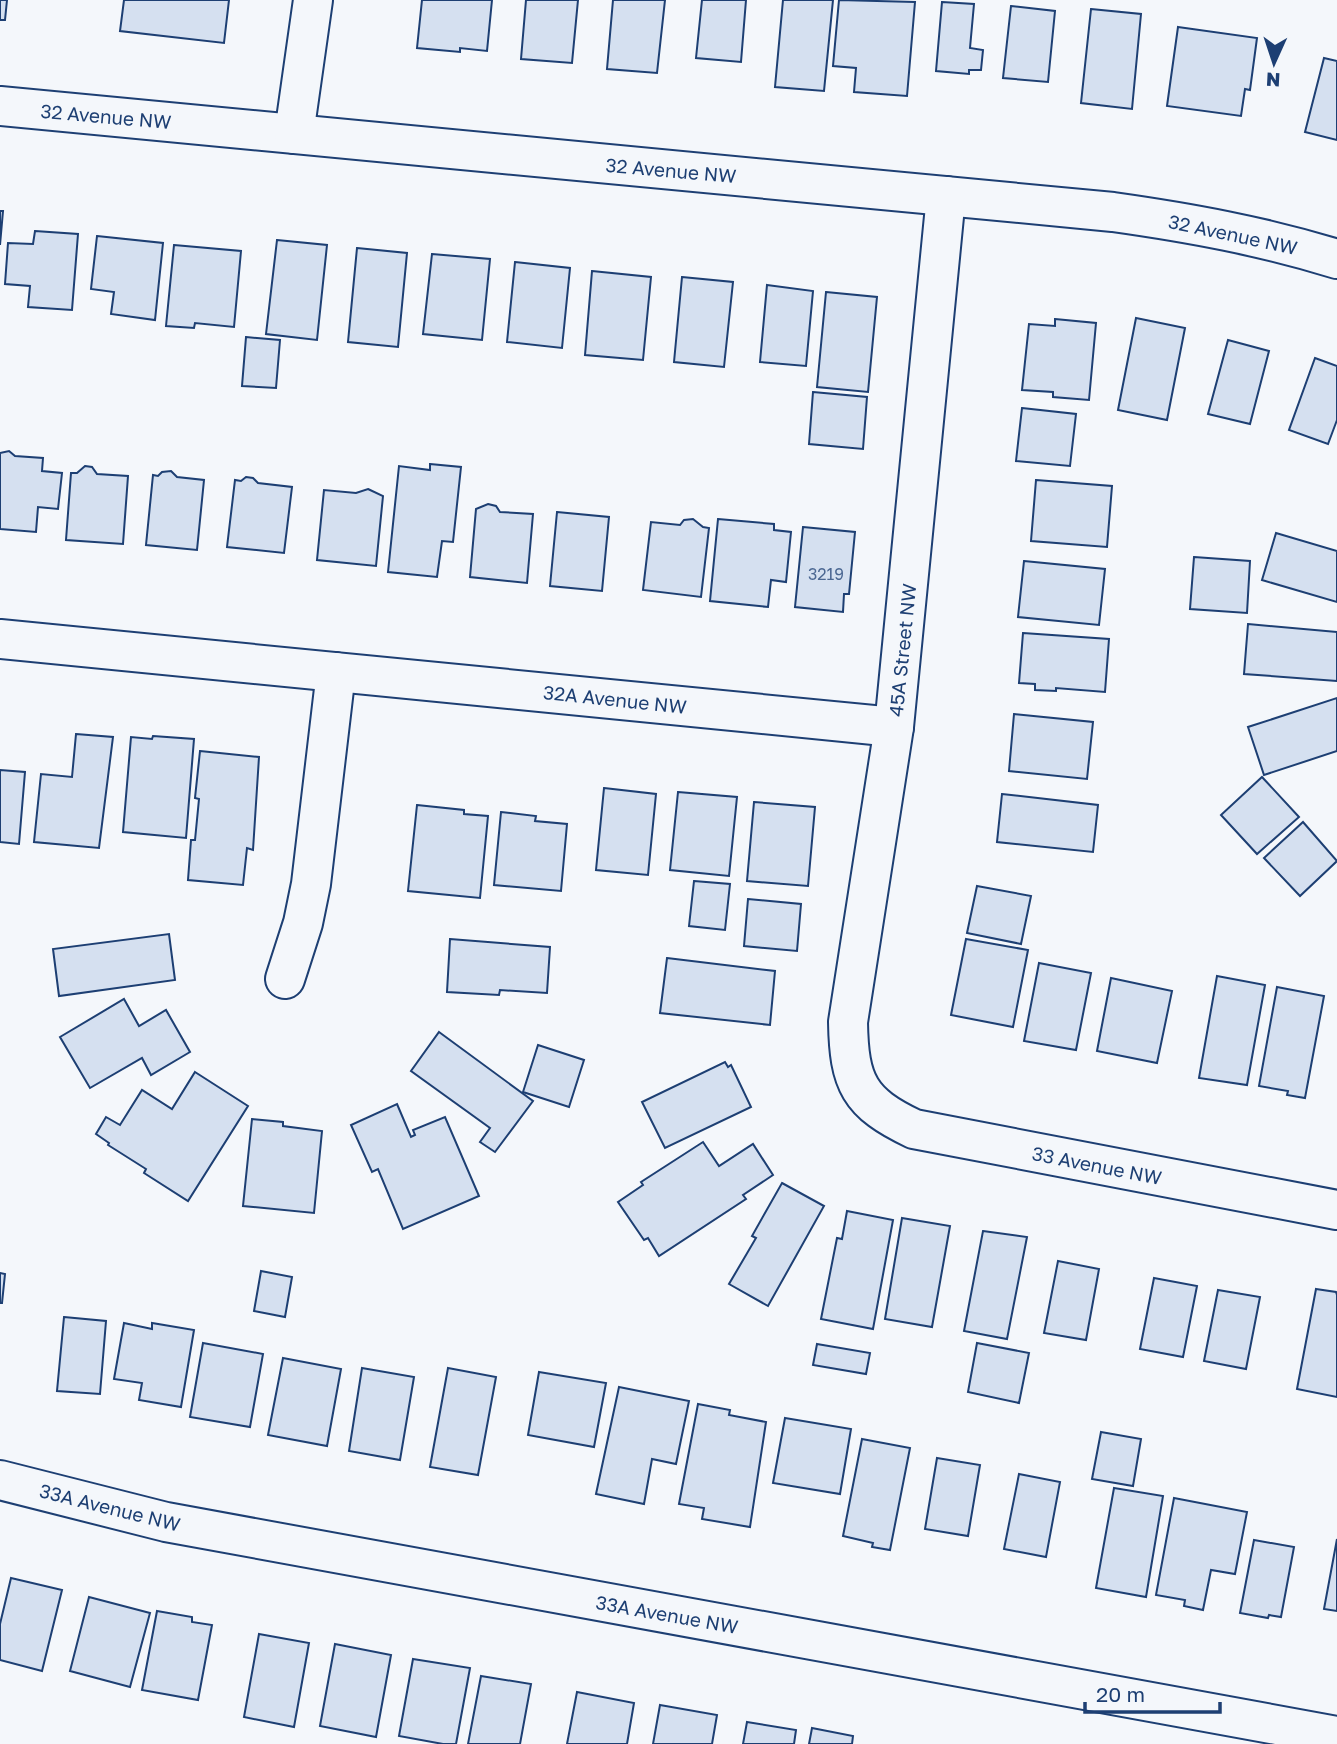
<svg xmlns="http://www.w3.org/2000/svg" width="1337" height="1744" viewBox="0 0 1337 1744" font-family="'Golos Text',sans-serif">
<rect width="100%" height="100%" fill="#f4f7fb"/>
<g fill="#d5e0f0" stroke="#1d3f73" stroke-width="2">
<polygon points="0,0 7,0 5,20 0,20"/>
<polygon points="124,0 229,0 224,43 120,31"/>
<polygon points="422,0 492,0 487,51 460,48 460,52 417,48"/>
<polygon points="526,0 578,0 572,63 521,59"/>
<polygon points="613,0 665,0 657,73 607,69"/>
<polygon points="702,0 746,0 741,62 696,58"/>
<polygon points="783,0 833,0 824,91 775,87"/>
<polygon points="839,0 915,2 907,96 854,92 856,68 833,66"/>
<polygon points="942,2 974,4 970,48 983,50 981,70 969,70 969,74 936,71"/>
<polygon points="1011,6 1055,11 1048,82 1003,78"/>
<polygon points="1091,9 1141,14 1132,109 1081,103"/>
<polygon points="1178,27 1257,38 1250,90 1245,89 1241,116 1167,106"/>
<polygon points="1324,58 1337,61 1337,140 1305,132"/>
<polygon points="0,211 3,211 0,245"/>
<polygon points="35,231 78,234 72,310 28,307 30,286 5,284 8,243 33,244"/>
<polygon points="97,236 163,243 155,320 111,314 114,292 91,289"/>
<polygon points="277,240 327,245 317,340 266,334"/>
<polygon points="174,245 241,251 234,327 195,323 194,328 166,326"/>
<polygon points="357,248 407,253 398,347 348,342"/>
<polygon points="432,254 490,259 482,340 423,334"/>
<polygon points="515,262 570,268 562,348 507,342"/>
<polygon points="592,271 651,277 643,360 585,355"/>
<polygon points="682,277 733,282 724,367 674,362"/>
<polygon points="767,285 813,291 806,366 760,362"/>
<polygon points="826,292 877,297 868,392 817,387"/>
<polygon points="1136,318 1185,328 1167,420 1118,410"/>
<polygon points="1055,319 1096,323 1089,400 1053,397 1053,392 1022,390 1029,324 1055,326"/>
<polygon points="246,337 280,340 276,388 242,386"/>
<polygon points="1228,340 1269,351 1250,424 1208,414"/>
<polygon points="1315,358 1337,366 1337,420 1328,444 1289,430"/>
<polygon points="813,392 867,397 863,449 809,444"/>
<polygon points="1022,408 1076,414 1070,466 1016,461"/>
<polygon points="9,451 15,456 43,458 42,471 62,473 58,509 38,507 36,532 0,529 0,453"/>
<polygon points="430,464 461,467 453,542 442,541 437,577 388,572 399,466 430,470"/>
<polygon points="85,466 92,467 97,474 128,476 123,544 66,540 71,473 77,473"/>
<polygon points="171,471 177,477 204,480 197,550 146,545 153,475 158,476 162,472"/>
<polygon points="246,477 253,478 258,483 292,487 284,553 227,547 235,480 241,481"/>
<polygon points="1036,480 1112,486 1107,547 1031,541"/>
<polygon points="368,489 383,496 376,566 317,560 324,490 356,493"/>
<polygon points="488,504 496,506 500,512 533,514 527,583 470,577 476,509"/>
<polygon points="557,512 609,517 602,591 550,586"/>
<polygon points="693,519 703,527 709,528 701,597 643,590 651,522 680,525 684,520"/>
<polygon points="718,519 774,524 774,530 791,532 786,582 771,580 768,607 710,601"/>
<polygon points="803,527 855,532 849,594 844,594 843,612 795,607"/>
<polygon points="1276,533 1337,551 1337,602 1262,580"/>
<polygon points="1194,557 1250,561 1247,613 1190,609"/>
<polygon points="1024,561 1105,569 1099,625 1018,617"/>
<polygon points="1248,624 1337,632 1337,681 1244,674"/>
<polygon points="1023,633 1109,639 1105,692 1056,688 1056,691 1035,690 1035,684 1019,683"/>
<polygon points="1337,698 1337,751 1264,775 1248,727"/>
<polygon points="1014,714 1093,722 1087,779 1009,771"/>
<polygon points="76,734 113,737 99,848 34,842 41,774 72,777"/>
<polygon points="153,736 194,739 186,838 123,832 131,737 152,739"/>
<polygon points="200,751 259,757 253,850 247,848 243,885 188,880 191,840 195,840 199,799 195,798"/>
<polygon points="0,770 25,772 19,844 0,842"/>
<polygon points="1262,777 1299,817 1257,854 1221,815"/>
<polygon points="604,788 656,794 648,875 596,870"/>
<polygon points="678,792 737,797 729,876 670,870"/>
<polygon points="1002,794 1098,805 1093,852 997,842"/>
<polygon points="754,802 815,807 808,886 747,881"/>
<polygon points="417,805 464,810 464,814 488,816 480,898 408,891"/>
<polygon points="501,812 536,816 535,821 567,824 561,891 494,885"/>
<polygon points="1303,822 1337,861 1300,896 1264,858"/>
<polygon points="694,881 730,884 725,930 689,926"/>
<polygon points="977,886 1031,896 1021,944 967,933"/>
<polygon points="748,899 801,904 797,951 744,946"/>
<polygon points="169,934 175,980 59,996 53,949"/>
<polygon points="450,939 550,947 547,993 500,990 499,995 447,992"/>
<polygon points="966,939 1028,950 1013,1027 951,1015"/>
<polygon points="667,958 775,971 770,1025 660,1013"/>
<polygon points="1039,963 1091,973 1076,1050 1024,1041"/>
<polygon points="1217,976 1265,985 1247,1085 1199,1078"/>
<polygon points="1111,978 1172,991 1157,1063 1097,1051"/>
<polygon points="1277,987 1324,996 1305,1098 1287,1095 1288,1091 1259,1086"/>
<polygon points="124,999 139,1026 166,1010 190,1052 151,1075 142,1058 90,1088 60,1037"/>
<polygon points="439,1032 533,1101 495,1152 480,1142 490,1128 411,1071"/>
<polygon points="538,1045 584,1060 569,1107 523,1092"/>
<polygon points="725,1062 728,1067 731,1065 751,1107 665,1148 642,1102"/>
<polygon points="195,1072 248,1106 188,1201 144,1173 146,1169 108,1145 109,1143 96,1134 106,1117 120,1125 142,1090 172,1109"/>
<polygon points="397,1104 411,1137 415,1135 413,1130 445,1117 479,1196 403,1229 378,1169 372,1172 351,1125"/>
<polygon points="252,1119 283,1122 283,1126 322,1131 314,1213 243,1206"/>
<polygon points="703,1142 719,1166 753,1144 773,1175 743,1195 746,1199 659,1256 648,1238 644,1240 618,1202 643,1185 641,1182"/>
<polygon points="782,1183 824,1206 768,1306 729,1284 756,1238 752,1236"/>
<polygon points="847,1211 893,1220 873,1329 821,1319 837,1238 842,1239"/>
<polygon points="902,1218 950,1226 932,1327 885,1319"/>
<polygon points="983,1231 1027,1237 1007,1339 964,1331"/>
<polygon points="1058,1261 1099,1269 1086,1340 1044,1333"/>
<polygon points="261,1271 292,1277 285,1317 254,1311"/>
<polygon points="0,1273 5,1274 2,1303 0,1303"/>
<polygon points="1154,1278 1197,1286 1183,1357 1140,1349"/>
<polygon points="1316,1289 1336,1292 1337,1295 1337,1397 1297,1389"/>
<polygon points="1218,1290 1260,1297 1246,1369 1204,1361"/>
<polygon points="64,1317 106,1321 100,1394 57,1391"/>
<polygon points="124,1323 152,1329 152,1323 194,1330 181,1407 139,1400 142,1383 114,1379"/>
<polygon points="203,1343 263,1354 250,1427 190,1417"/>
<polygon points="977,1343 1029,1353 1019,1403 968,1392"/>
<polygon points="817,1344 870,1353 866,1374 813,1365"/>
<polygon points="283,1358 341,1369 327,1446 268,1435"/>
<polygon points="362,1368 414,1377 400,1460 349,1451"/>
<polygon points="448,1368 496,1377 478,1475 430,1467"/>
<polygon points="539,1372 606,1383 594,1447 528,1435"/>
<polygon points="619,1387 689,1401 676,1464 652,1459 644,1504 596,1494"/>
<polygon points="698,1404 730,1410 729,1415 766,1422 750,1527 702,1519 704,1508 679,1504"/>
<polygon points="785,1418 851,1429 840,1494 773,1483"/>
<polygon points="1101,1432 1141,1439 1133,1486 1092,1479"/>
<polygon points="862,1439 910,1448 890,1550 872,1547 873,1543 843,1536"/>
<polygon points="937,1458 980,1465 968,1536 925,1529"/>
<polygon points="1019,1474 1060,1482 1046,1557 1004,1549"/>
<polygon points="1114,1488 1163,1496 1146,1597 1096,1588"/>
<polygon points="1174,1498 1247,1512 1235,1574 1211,1570 1203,1610 1184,1606 1185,1600 1156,1595"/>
<polygon points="1337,1539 1337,1611 1324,1609"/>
<polygon points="1254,1540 1294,1547 1281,1617 1269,1615 1268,1618 1240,1613"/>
<polygon points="11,1578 62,1590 42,1671 0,1660 0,1624"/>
<polygon points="89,1597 150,1613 130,1687 70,1671"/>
<polygon points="157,1611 192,1617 192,1622 212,1625 198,1700 142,1690"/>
<polygon points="259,1634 309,1643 294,1727 244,1717"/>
<polygon points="335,1644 391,1655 376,1737 320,1726"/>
<polygon points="413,1659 470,1668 456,1744 443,1744 399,1736"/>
<polygon points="481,1676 531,1684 520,1744 468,1744"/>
<polygon points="577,1692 634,1703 627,1744 567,1744"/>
<polygon points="660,1705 717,1715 712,1744 653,1744"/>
<polygon points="747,1722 796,1730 794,1744 743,1744"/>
<polygon points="812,1728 853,1736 852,1744 809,1744"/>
</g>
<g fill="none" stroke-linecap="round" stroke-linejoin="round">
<defs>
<g id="minor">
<path d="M0,106L1113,212C1191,223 1262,236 1337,259"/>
<polyline points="294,134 313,0"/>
<path d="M946,196L894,727L848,1022C849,1083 859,1103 914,1129L1337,1210"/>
<polyline points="0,639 894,727"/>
<polyline points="285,979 303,923 311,884 336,672"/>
<polyline points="0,1480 166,1522 1337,1736"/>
</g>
</defs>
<use href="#minor" stroke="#1d3f73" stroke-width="42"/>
<use href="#minor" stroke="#f4f7fb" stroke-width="38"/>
</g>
<g text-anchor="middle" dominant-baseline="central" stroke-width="5" stroke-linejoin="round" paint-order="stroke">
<g font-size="16" fill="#4b6792">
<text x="826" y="574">3219</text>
</g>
<g font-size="19" fill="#1d3f73" stroke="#f4f7fb">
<text transform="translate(106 116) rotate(5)">32 Avenue NW</text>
<text transform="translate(671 170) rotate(5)">32 Avenue NW</text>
<text transform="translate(1233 234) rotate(12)">32 Avenue NW</text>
<text transform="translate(902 650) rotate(-84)">45A Street NW</text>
<text transform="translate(615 699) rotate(6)">32A Avenue NW</text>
<text transform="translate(1097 1165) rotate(11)">33 Avenue NW</text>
<text transform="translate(110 1507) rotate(14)">33A Avenue NW</text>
<text transform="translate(667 1614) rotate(10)">33A Avenue NW</text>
</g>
</g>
<g transform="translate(1274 63) rotate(183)" stroke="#f4f7fb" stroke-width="5" paint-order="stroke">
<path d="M0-5L12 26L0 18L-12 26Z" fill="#1d3f73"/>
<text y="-10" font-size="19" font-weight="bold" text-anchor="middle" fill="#1d3f73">N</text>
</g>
<path d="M1085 1702v10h135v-10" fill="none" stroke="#1d3f73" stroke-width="3.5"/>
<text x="1096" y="1702" font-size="21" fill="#1d3f73" stroke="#f4f7fb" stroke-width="5" paint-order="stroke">20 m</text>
</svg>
